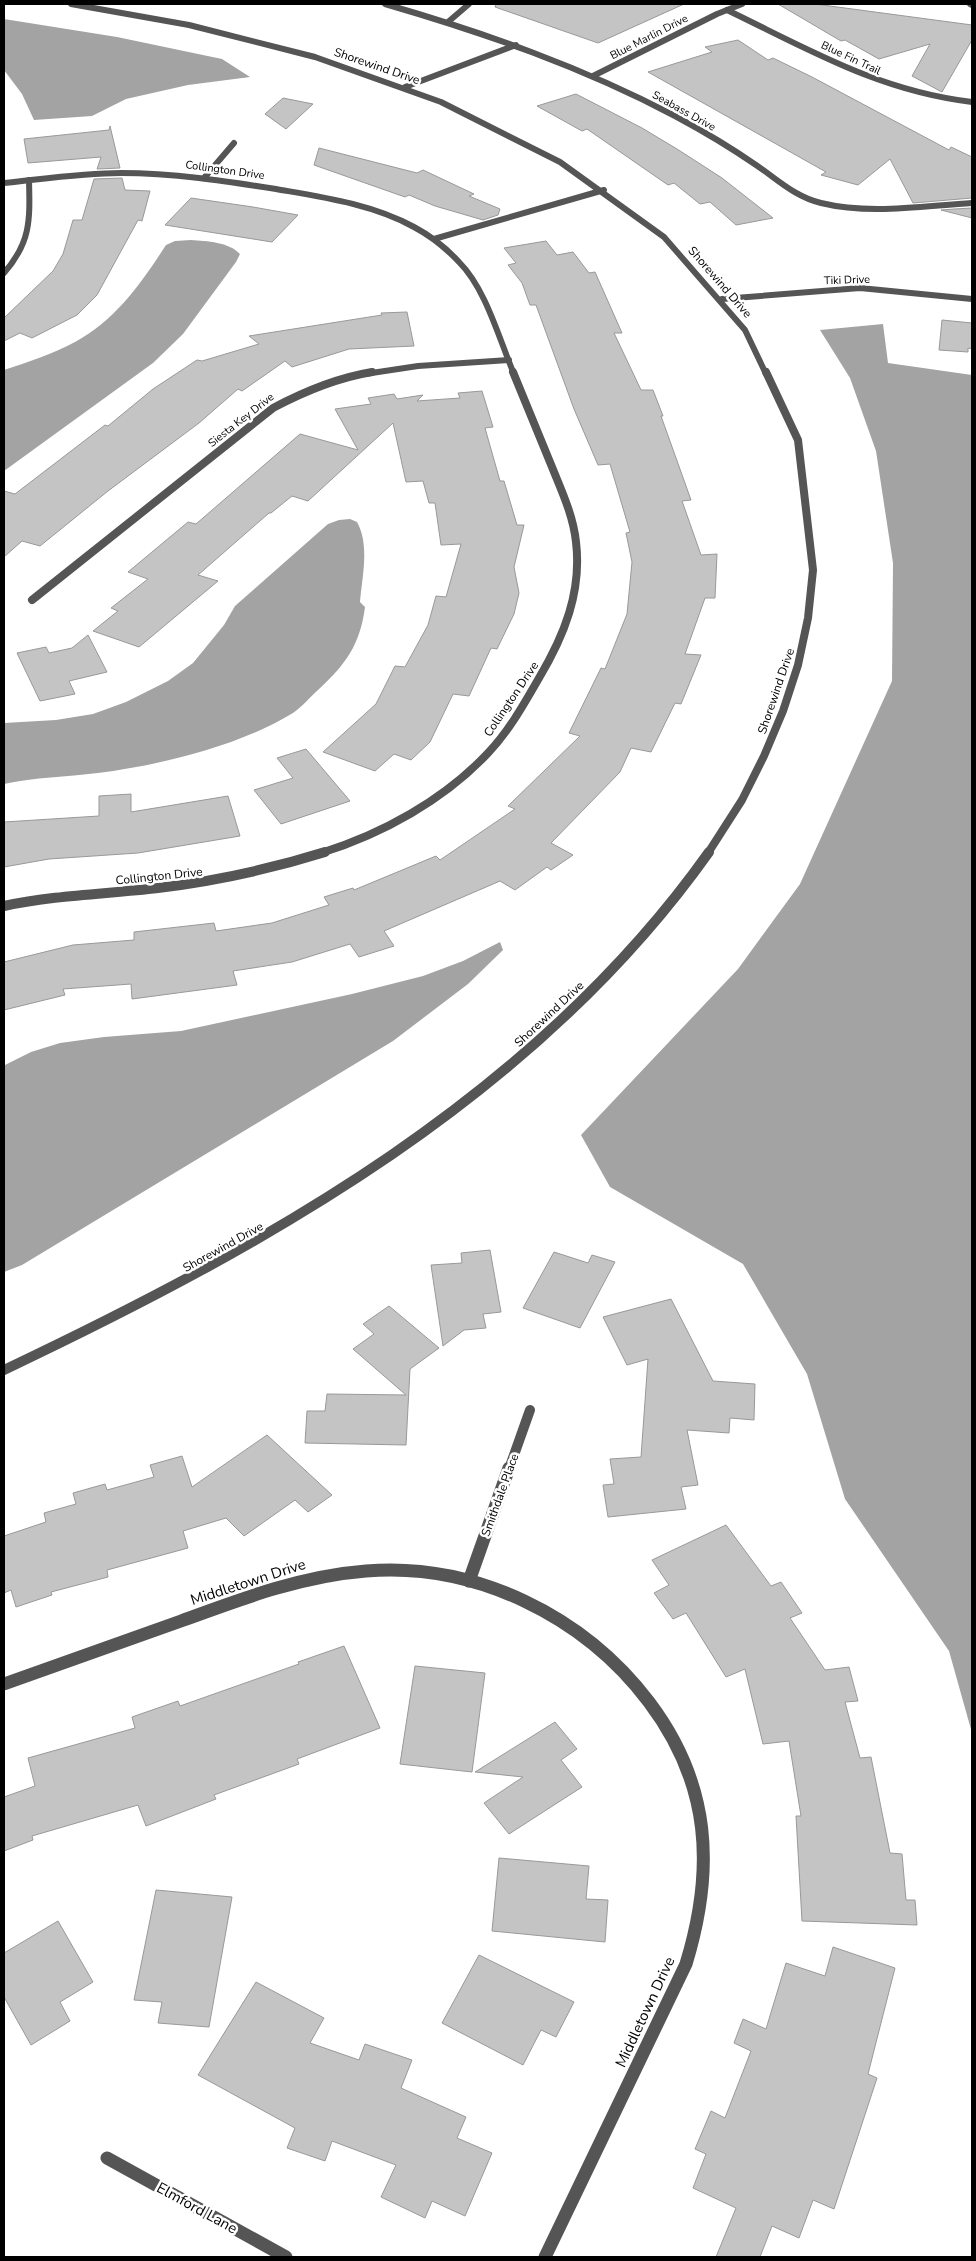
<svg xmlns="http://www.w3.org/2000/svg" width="976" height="2261" viewBox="0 0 976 2261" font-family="'Nunito Sans',sans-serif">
<rect width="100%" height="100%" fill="#fff"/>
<g fill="#a3a3a3">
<polygon points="4,19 117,37 222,59 250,77 188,85 126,99 92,116 34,120 22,94 4,70"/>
<path d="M191,240C207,241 229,242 240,254L236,262L183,334L153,363L4,471V370C28,362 53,354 75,342C116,320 142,282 166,245L175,241Z"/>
<polygon points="883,324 888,363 972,375 972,1733 949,1651 845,1499 807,1374 743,1264 610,1187 581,1135 738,969 800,884 892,681 893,563 876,451 850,378 820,330"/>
<path d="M350,519L357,522C370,545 362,577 360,602L365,607C360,645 346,664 318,690C310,697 302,707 293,713C239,746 161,765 98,773C66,777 35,777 4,784V723L56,720L93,714L126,702L168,681L193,663L224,625L235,606L328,524L339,520Z"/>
<polygon points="500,942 503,950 468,984 393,1041 22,1265 4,1272 5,1065 31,1052 60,1043 104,1037 181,1031 352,994 423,976 463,961"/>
</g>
<g fill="#c4c4c4" stroke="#999">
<polygon points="496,4 684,4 598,43 495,7"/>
<polygon points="778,4 815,4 972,25 972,40 942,92 912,76 930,44 879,59 845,40 841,41"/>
<polygon points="738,40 768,60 773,58 812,77 949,150 951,147 972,157 972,198 913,203 890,159 858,185 821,175 826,172 648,72 712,52 705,47"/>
<polygon points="576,94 642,128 677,149 722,178 773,218 736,225 710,202 700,204 674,183 668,185 587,129 582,131 537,106"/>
<polygon points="283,98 313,104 286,129 265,114"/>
<polygon points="110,126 120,168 97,169 101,157 28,163 24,139 109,130"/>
<polygon points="319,148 417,173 423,170 474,194 469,196 500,209 498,215 483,220 435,206 409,195 405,197 314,165"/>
<polygon points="122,178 125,190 150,191 142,221 138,220 97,295 77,315 32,338 20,333 4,341 4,318 53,271 63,254 73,220 82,220 94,179"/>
<polygon points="191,198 253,207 298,215 272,242 165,225"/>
<polygon points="972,208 972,218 941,210 954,209"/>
<polygon points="546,241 557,255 573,252 589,273 595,272 622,333 614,333 641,390 653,390 663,416 661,416 691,500 682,501 701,555 717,554 715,598 705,598 685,654 701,655 681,704 675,703 651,752 631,748 620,772 551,843 573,855 551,870 547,867 515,890 500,881 384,931 394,946 359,957 350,944 292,962 233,971 237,985 132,999 131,984 63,989 65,995 4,1010 4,962 73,945 134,940 134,932 214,923 216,931 272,923 329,905 324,897 353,888 354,890 436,856 440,860 515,809 508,806 580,736 569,733 601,668 605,669 627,614 632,562 626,533 630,532 610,464 598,465 574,409 536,305 530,305 522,283 508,265 516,263 504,248"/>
<polygon points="407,312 414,346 349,349 292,367 285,361 242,391 238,389 199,423 108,491 40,546 22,541 4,557 4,491 15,494 105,425 108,426 153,389 197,360 202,361 259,344 249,336 382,315 381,313"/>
<polygon points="942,320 972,323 972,349 968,348 968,352 939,350"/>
<polygon points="482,391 493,427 485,428 500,481 504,481 517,525 524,525 514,567 519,593 514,614 497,649 491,648 469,696 453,694 430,742 411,760 394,754 375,771 323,752 376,704 395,666 405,667 428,625 436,596 446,597 461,544 441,545 435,503 429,503 423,481 406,482 393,423 308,501 292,496 271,513 269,513 198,575 218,581 139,647 93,631 118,611 111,608 148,579 128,572 188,522 196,524 300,434 358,450 335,409 371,404 368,398 394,394 397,399 423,395 417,401 460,398 458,393"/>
<polygon points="88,635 107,672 69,681 75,694 40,701 17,653 46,647 49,653 72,648"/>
<polygon points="306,749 350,801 281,824 254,790 293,778 277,758"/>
<polygon points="131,794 131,812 228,796 240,836 138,853 49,859 4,867 4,822 99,816 99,796"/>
<polygon points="490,1250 501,1312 483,1314 486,1328 464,1330 443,1346 431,1265 462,1263 461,1253"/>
<polygon points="554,1252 588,1263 592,1255 615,1262 580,1328 523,1308"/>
<polygon points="671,1299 713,1381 755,1384 754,1420 730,1418 729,1433 687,1430 698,1485 681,1487 686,1509 608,1517 603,1485 614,1484 610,1459 641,1457 648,1359 627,1365 603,1317"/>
<polygon points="389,1306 439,1348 410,1369 406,1445 305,1443 307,1411 325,1411 327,1394 406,1395 353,1349 374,1334 363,1324"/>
<polygon points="267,1435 332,1495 308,1512 295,1500 244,1536 226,1518 183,1531 188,1548 107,1570 108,1577 51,1592 52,1595 16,1607 11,1590 4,1593 4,1536 46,1522 44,1513 76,1504 73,1493 105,1484 107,1490 154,1477 150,1465 182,1456 192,1487"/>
<polygon points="726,1525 771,1586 781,1582 802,1613 790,1618 825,1670 849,1667 858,1701 845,1702 860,1758 871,1757 890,1853 902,1854 906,1900 915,1900 917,1925 802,1921 796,1816 801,1816 789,1741 763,1744 745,1669 726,1677 686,1613 673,1619 654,1593 669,1585 652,1560"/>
<polygon points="344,1646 380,1728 297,1759 299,1764 214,1795 216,1799 146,1826 138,1805 32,1836 33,1840 4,1851 4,1797 35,1786 28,1758 135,1728 132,1717 178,1701 180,1706 299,1664 298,1662"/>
<polygon points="415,1666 485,1673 472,1772 400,1764"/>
<polygon points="555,1722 577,1749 561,1760 582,1787 509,1834 484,1803 523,1777 475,1772"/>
<polygon points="499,1858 589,1866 586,1899 608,1900 605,1942 492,1931"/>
<polygon points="156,1890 232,1897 209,2027 158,2023 162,2002 134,2000"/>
<polygon points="58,1921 93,1982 60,2002 70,2021 31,2045 4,1997 4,1953"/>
<polygon points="833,1947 895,1968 868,2074 877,2078 834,2209 813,2200 799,2238 772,2226 760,2257 716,2257 736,2208 693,2188 706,2154 695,2149 711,2111 725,2118 751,2051 734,2043 743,2019 766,2029 786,1963 825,1976"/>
<polygon points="479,1955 574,2002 556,2037 541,2030 523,2065 442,2023"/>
<polygon points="256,1982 324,2018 310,2043 359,2060 365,2044 412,2060 401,2088 466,2117 457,2138 492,2153 465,2216 432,2201 425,2218 381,2197 396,2165 332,2141 325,2161 287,2148 295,2128 198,2075"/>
</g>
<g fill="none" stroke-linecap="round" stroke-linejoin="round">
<g stroke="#555" stroke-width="6">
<polyline points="71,4 189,25 315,57 441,102 560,162 664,237 745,330 766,374"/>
<path d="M385,4C485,33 582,67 675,116C703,131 730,147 756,165C777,179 795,197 821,203C870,215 922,206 972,203"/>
<polyline points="970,4 972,5"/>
<path d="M727,10C810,50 879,91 972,102"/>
<polyline points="448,22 469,4"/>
<polyline points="593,76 717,14 742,4"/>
<polyline points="405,87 516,45"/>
<polyline points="204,178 234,143"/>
<path d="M4,183C43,179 82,173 121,173C173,173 225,181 276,189C322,197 372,204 414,227C431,236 446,248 459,262C486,289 499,339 514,374"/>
<polyline points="434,239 604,190"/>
<path d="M4,273C31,242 30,220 29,180"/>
<polyline points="722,299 860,288 972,299"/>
<polyline points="365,374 418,366 509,360"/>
</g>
<g stroke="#555" stroke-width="8">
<path d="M32,600L273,408C305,391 336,378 372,372"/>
<path d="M321,853C382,834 444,800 488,753C509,731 524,704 539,678C564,636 582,592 576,542C573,515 562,492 552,467C539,435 526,404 513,372"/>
<polyline points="708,853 742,800 764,756 783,711 798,665 808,618 813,570 798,440 766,372"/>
</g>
<g stroke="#555" stroke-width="10">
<path d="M4,906C55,895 107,894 158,888C215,881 271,869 325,852"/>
<path d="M4,1370C269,1244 536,1096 709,852"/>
<polyline points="509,1469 530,1410"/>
</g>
<g stroke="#555" stroke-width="13">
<polyline points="469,1581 509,1468"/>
<path d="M4,1684C63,1663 122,1642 181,1621C241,1599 301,1576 366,1571C475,1562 584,1616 649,1702C711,1784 715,1869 686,1964L545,2257"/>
<polyline points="107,2158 286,2257"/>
</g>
</g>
<g text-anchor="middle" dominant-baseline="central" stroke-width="5" stroke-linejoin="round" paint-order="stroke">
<g font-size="11" fill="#000" stroke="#fff">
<text transform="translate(649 37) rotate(-27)">Blue Marlin Drive</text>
<text transform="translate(851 58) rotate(25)">Blue Fin Trail</text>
<text transform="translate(684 111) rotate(29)">Seabass Drive</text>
<text transform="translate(225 170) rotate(8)">Collington Drive</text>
<text transform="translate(847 280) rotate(-2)">Tiki Drive</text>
<text transform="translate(241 420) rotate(-38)">Siesta Key Drive</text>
</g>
<g font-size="12" fill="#000" stroke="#fff">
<text transform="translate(377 66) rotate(19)">Shorewind Drive</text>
<text transform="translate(720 282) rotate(49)">Shorewind Drive</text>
<text transform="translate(776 691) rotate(-71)">Shorewind Drive</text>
<text transform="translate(511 699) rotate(-56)">Collington Drive</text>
<text transform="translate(159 876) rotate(-6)">Collington Drive</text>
<text transform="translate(549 1014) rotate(-43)">Shorewind Drive</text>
<text transform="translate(223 1247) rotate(-29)">Shorewind Drive</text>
<text transform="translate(500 1495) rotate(-70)">Smithdale Place</text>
</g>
<g font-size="15" fill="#000" stroke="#fff">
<text transform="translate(248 1582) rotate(-18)">Middletown Drive</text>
<text transform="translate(645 2012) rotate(-65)">Middletown Drive</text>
<text transform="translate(197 2208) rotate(29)">Elmford Lane</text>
</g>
</g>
<rect width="976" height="2261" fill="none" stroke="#000000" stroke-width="10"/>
</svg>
